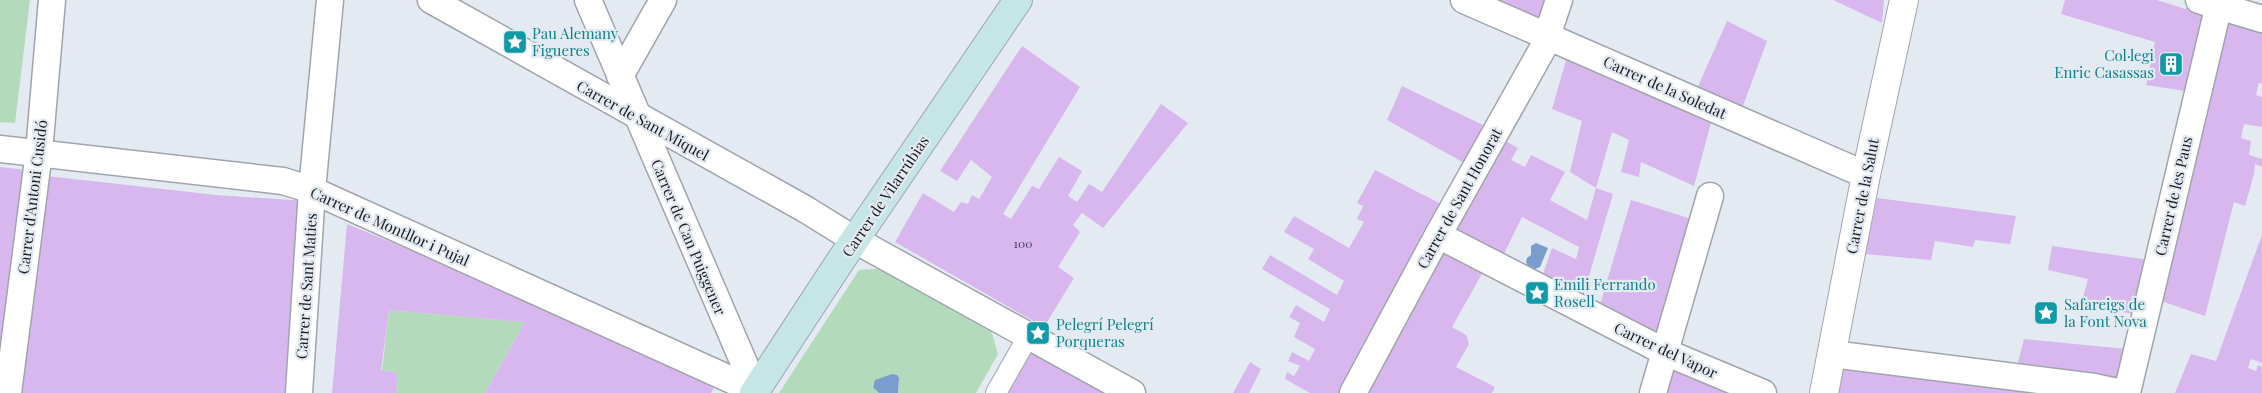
<svg xmlns="http://www.w3.org/2000/svg" width="2262" height="393" viewBox="0 0 2262 393" font-family="'Playfair Display',serif">
<rect width="100%" height="100%" fill="#e4eaf2"/>
<g fill="#b3dabb">
<polygon points="0,0 30,0 15,123 0,122"/>
<polygon points="887,268 990,326 998,354 976,393 898,393 899,378 872,385 879,393 779,393 859,270"/>
<polygon points="389,310 525,322 485,393 396,393 398,373 382,370"/>
</g>
<g fill="#7b9dce">
<polygon points="1536,243 1548,248 1540,267 1532,270 1529,268 1526,262 1527,258 1531,255 1531,246"/>
<polygon points="892,374 897,375 899,378 898,393 879,393 873,387 875,380"/>
</g>
<g fill="#d8b7ee">
<polygon points="1491,0 1549,0 1542,22"/>
<polygon points="1833,0 1884,0 1882,23"/>
<polygon points="2065,0 2157,0 2185,9 2188,7 2197,10 2204,18 2185,91 2146,85 2155,42 2061,14"/>
<polygon points="2226,17 2262,29 2262,84 2259,82 2256,95 2262,97 2262,127 2244,124 2241,138 2251,141 2249,155 2262,159 2262,167 2255,164 2254,174 2245,206 2234,202 2205,316 2158,300"/>
<polygon points="1727,21 1767,41 1741,111 1696,91"/>
<polygon points="1022,46 1080,87 1003,214 1011,219 1032,186 1039,189 1059,157 1082,171 1068,196 1077,202 1089,184 1102,192 1161,104 1188,123 1103,228 1082,213 1073,225 1080,232 1058,267 1074,278 1044,327 895,242 923,193 954,212 961,202 968,204 972,195 979,199 992,177 971,160 957,181 940,171"/>
<polygon points="1568,53 1712,119 1694,186 1641,162 1639,177 1621,172 1629,140 1612,132 1596,188 1570,172 1582,121 1552,109"/>
<polygon points="1402,86 1487,127 1466,164 1387,120"/>
<polygon points="1502,139 1518,148 1511,160 1525,167 1531,155 1565,172 1550,200 1587,220 1596,188 1613,194 1582,300 1541,280 1552,248 1576,259 1579,247 1522,217 1502,258 1451,233"/>
<polygon points="0,167 26,170 0,393"/>
<polygon points="1375,170 1443,205 1341,393 1310,393 1285,379 1287,372 1294,376 1300,366 1288,361 1292,352 1309,361 1315,349 1294,337 1300,323 1289,317 1296,305 1324,322 1330,309 1262,269 1270,255 1337,295 1344,281 1308,259 1314,249 1284,232 1294,216 1349,248 1364,222 1357,219 1363,206 1357,203"/>
<polygon points="47,176 216,195 306,201 291,393 22,393"/>
<polygon points="1877,198 2016,216 2010,244 1975,240 1973,247 1935,241 1931,260 1865,254"/>
<polygon points="1631,200 1698,221 1659,339 1599,308"/>
<polygon points="347,224 536,302 715,386 711,393 485,393 525,322 389,310 381,370 398,373 396,393 332,393"/>
<polygon points="2262,235 2262,363 2251,359 2248,368 2256,371 2258,365 2262,367 2262,393 2175,393 2191,354 2216,361"/>
<polygon points="2052,246 2149,260 2134,314 2081,305 2088,279 2048,270"/>
<polygon points="1441,249 1483,272 1452,327 1466,335 1469,344 1456,367 1495,387 1492,393 1363,393"/>
<polygon points="2024,339 2126,349 2120,380 2017,366"/>
<polygon points="1031,348 1105,393 1005,393"/>
<polygon points="1250,362 1261,369 1249,393 1233,393"/>
<polygon points="1668,363 1740,393 1656,393"/>
<polygon points="1843,367 2035,392 2035,393 1837,393"/>
</g>
<g fill="none" stroke-linecap="round" stroke-linejoin="round">
<defs>
<polyline id="pedestrian" points="996,393 1029,335"/>
<g id="minor">
<polyline points="431,0 805,209 855,240 1132,393"/>
<polyline points="588,0 756,391"/>
<polyline points="1464,0 1866,175"/>
<polyline points="2199,0 2262,19"/>
<polyline points="620,76 663,0"/>
<polyline points="0,149 283,181 312,190 756,391"/>
<polyline points="1438,235 1665,352 1763,393"/>
<polyline points="1832,354 2094,387 2122,393"/>
<polyline points="8,393 39,152 52,0"/>
<polyline points="299,393 312,190 330,0"/>
<polyline points="1353,393 1438,235 1543,48 1559,0"/>
<polyline points="1653,393 1710,196"/>
<polyline points="2127,393 2220,0"/>
</g>
<polyline id="tertiary" points="1824,393 1866,175 1904,0"/>
<polyline id="secondary" points="754,393 839,263 1018,0"/>
</defs>
<use href="#pedestrian" stroke="#a0a5ad" stroke-width="22"/>
<use href="#minor" stroke="#a0a5ad" stroke-width="29"/>
<use href="#tertiary" stroke="#a0a5ad" stroke-width="30"/>
<use href="#secondary" stroke="#a0a5ad" stroke-width="30"/>
<use href="#pedestrian" stroke="#fff" stroke-width="20"/>
<use href="#minor" stroke="#fff" stroke-width="26"/>
<use href="#tertiary" stroke="#fff" stroke-width="28"/>
<use href="#secondary" stroke="#c5e5e6" stroke-width="28"/>
</g>
<defs>
<symbol id="sight-square" viewBox="-11 -11 22 22"><rect x="-9" y="-9" width="18" height="18" rx="4" fill="#0f9aa8" stroke="#e4eaf2"/><path d="M0-6L1.8-2.2L6-1.7L2.9 1.2L3.7 5.4L0 3.3L-3.7 5.4L-2.9 1.2L-6-1.7L-1.8-2.2Z" fill="#fff"/></symbol>
<symbol id="building-square" viewBox="-11 -11 22 22"><rect x="-9" y="-9" width="18" height="18" rx="4" fill="#0f9aa8" stroke="#e4eaf2"/><path d="M-4-6H4V6H1V3H-1V6H-4ZM-2.5-4.3h1.7v1.8h-1.7ZM.8-4.3h1.7v1.8H.8ZM-2.5-1h1.7V.8h-1.7ZM.8-1h1.7V.8H.8Z" fill="#fff"/></symbol>
</defs>
<g fill-rule="evenodd">
<use href="#sight-square" x="501" y="28" width="28" height="28"/>
<use href="#building-square" x="2157" y="50" width="28" height="28"/>
<use href="#sight-square" x="1523" y="279" width="28" height="28"/>
<use href="#sight-square" x="2032" y="299" width="28" height="28"/>
<use href="#sight-square" x="1024" y="319" width="28" height="28"/>
</g>
<g text-anchor="middle" dominant-baseline="central" stroke-width="4.5" stroke-linejoin="round" paint-order="stroke">
<g font-size="12" fill="#4a4353">
<text x="1023" y="243">100</text>
</g>
<g font-size="15" fill="#0d838f" stroke="#e4eaf2" text-anchor="start">
<text x="532" y="33">Pau Alemany<tspan x="532" dy="17">Figueres</tspan></text>
<text x="2154" y="55" text-anchor="end">Col·legi<tspan x="2154" dy="17">Enric Casassas</tspan></text>
<text x="1554" y="284">Emili Ferrando<tspan x="1554" dy="17">Rosell</tspan></text>
<text x="2064" y="304">Safareigs de<tspan x="2064" dy="17">la Font Nova</tspan></text>
<text x="1056" y="324">Pelegrí Pelegrí<tspan x="1056" dy="17">Porqueras</tspan></text>
</g>
<g font-size="15" fill="#1a1c1f" stroke="#e4eaf2">
<text transform="translate(1665 87) rotate(24)">Carrer de la Soledat</text>
<text transform="translate(643 120) rotate(29)">Carrer de Sant Miquel</text>
<text transform="translate(885 196) rotate(-56)">Carrer de Vilarrúbias</text>
<text transform="translate(1862 196) rotate(-79)">Carrer de la Salut</text>
<text transform="translate(2173 196) rotate(-77)">Carrer de les Paus</text>
<text transform="translate(32 197) rotate(-83)">Carrer d'Antoni Cusidó</text>
<text transform="translate(1459 198) rotate(-61)">Carrer de Sant Honorat</text>
<text transform="translate(390 226) rotate(24)">Carrer de Montllor i Pujal</text>
<text transform="translate(689 237) rotate(67)">Carrer de Can Puiggener</text>
<text transform="translate(306 286) rotate(-86)">Carrer de Sant Maties</text>
<text transform="translate(1666 350) rotate(25)">Carrer del Vapor</text>
</g>
</g>
</svg>
